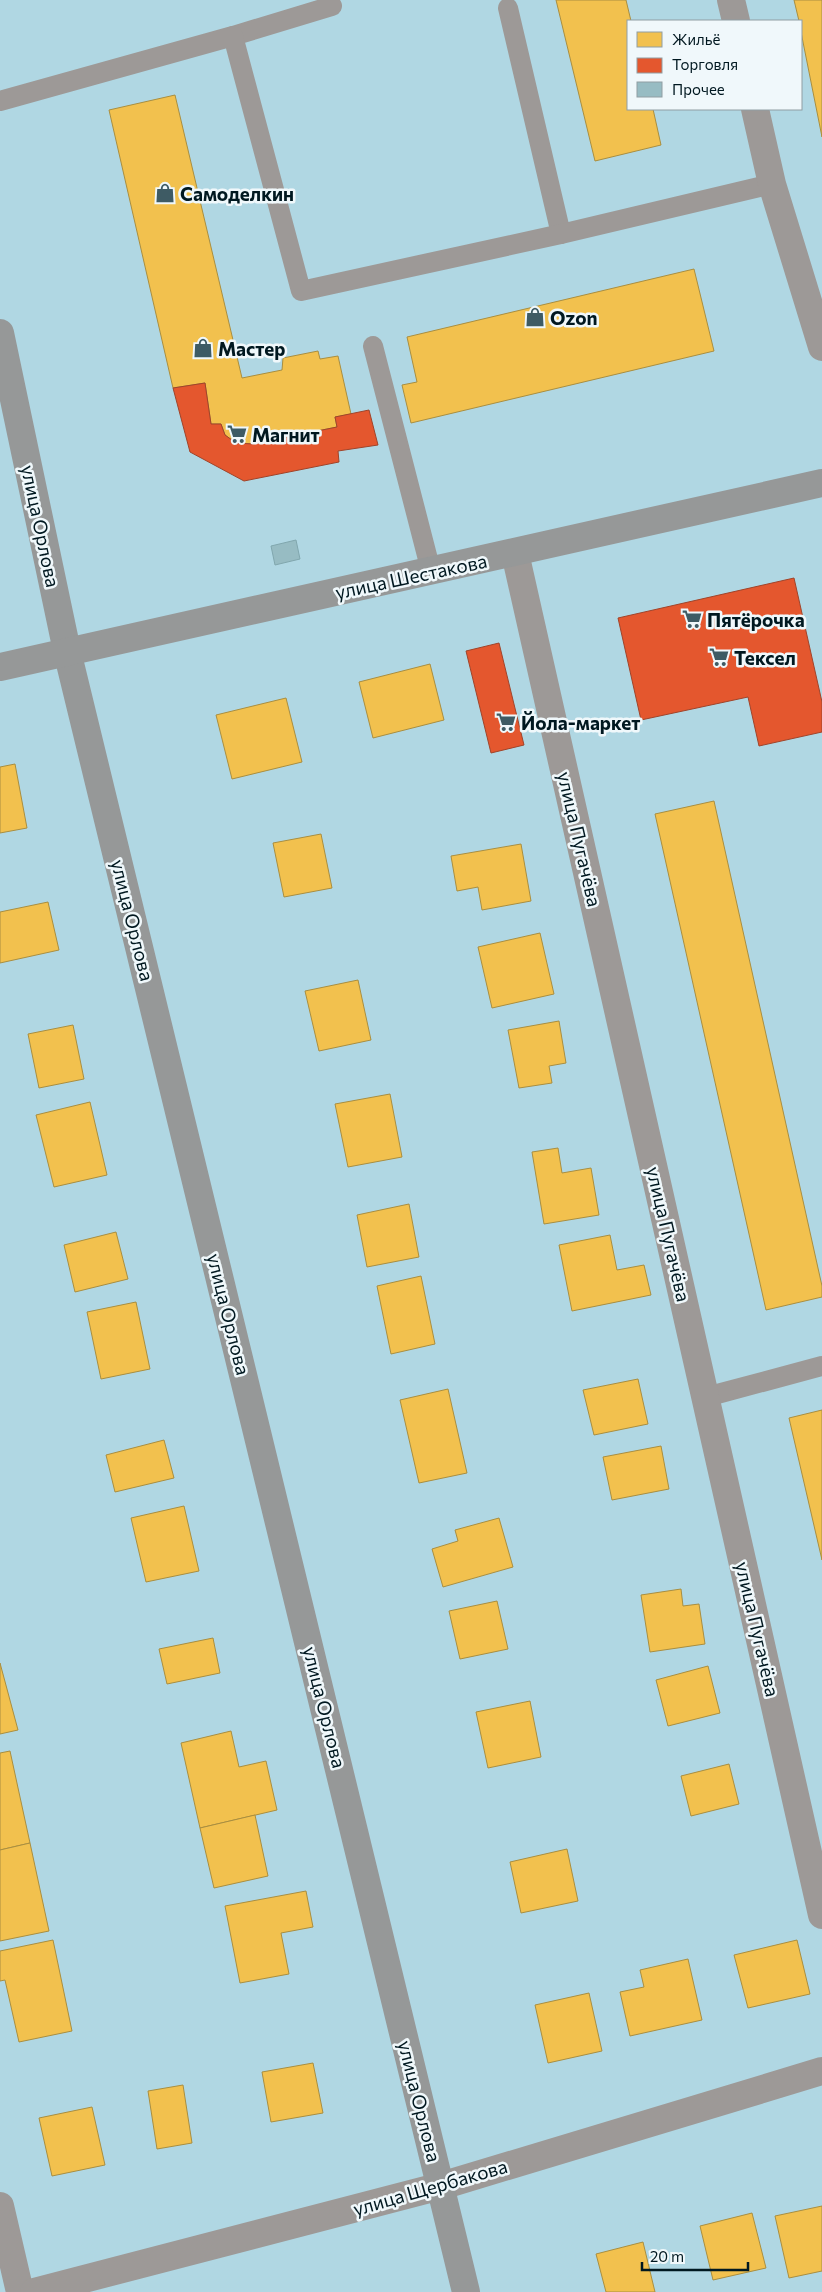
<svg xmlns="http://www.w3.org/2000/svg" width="822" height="2292" viewBox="0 0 822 2292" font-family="Commissioner,sans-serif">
<rect width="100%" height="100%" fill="#b0d7e3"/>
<g fill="#f2c14e" stroke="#a98e40">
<polygon points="556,0 626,0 631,21 628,21 628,109 653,109 661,145 595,161"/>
<polygon points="794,0 822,0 822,137 801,32 801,21 799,21"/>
<polygon points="175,95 242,378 282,370 283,358 318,351 320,359 338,356 351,414 335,417 337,427 253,444 236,443 225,435 221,424 211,424 205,383 173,388 109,110"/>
<polygon points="694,269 714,351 411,423 402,385 417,382 407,337"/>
<polygon points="430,664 444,720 373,738 359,682"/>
<polygon points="286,698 302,762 232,779 216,715"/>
<polygon points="15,764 27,828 0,833 0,767"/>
<polygon points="714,801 822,1286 822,1297 766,1310 655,814"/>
<polygon points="321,834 332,888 284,897 273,843"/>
<polygon points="521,844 531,901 482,910 478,887 457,891 451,856"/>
<polygon points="48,902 59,950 0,963 0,912"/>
<polygon points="540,933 554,994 492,1008 478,947"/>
<polygon points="358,980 371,1040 319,1051 305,991"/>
<polygon points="559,1021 566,1063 549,1066 552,1083 519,1088 508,1030"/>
<polygon points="73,1025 84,1079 39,1088 28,1034"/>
<polygon points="390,1094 402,1157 348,1167 335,1104"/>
<polygon points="90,1102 107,1175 54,1187 36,1115"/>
<polygon points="558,1148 562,1173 591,1168 599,1215 544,1224 532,1152"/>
<polygon points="409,1204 419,1257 367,1267 357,1215"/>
<polygon points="116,1232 128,1279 75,1292 64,1245"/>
<polygon points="610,1235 617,1270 644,1265 651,1295 572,1311 559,1245"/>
<polygon points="421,1276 435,1344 391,1354 377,1286"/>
<polygon points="136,1302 150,1369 101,1379 87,1312"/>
<polygon points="638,1379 648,1424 594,1435 583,1390"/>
<polygon points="448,1389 467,1473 419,1483 400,1400"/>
<polygon points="822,1410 822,1560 789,1418"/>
<polygon points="164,1440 174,1478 115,1492 106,1455"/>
<polygon points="661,1446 669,1489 612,1500 603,1457"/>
<polygon points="184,1506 199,1571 146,1582 131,1518"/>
<polygon points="499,1518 513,1567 443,1587 432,1549 458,1541 455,1530"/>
<polygon points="681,1589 683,1606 699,1604 705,1644 650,1652 641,1595"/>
<polygon points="497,1601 508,1649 460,1659 449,1611"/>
<polygon points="213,1638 220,1673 167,1684 159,1649"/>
<polygon points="0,1663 18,1730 0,1734"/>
<polygon points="708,1666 720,1713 668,1726 656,1680"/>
<polygon points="530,1701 541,1757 488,1768 476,1712"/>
<polygon points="231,1731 239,1767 266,1761 277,1810 200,1828 181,1743"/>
<polygon points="10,1751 30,1843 0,1850 0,1753"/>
<polygon points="729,1764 739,1804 691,1816 681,1776"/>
<polygon points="255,1815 268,1876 214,1888 200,1828"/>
<polygon points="30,1843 49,1931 0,1941 0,1850"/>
<polygon points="567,1849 578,1901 521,1913 510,1862"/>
<polygon points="306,1891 313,1927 281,1933 289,1974 240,1983 225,1906"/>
<polygon points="53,1940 72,2031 19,2042 5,1980 0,1981 0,1951"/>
<polygon points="797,1940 810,1994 748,2008 734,1955"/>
<polygon points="688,1959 702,2020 630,2036 620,1992 644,1987 640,1970"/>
<polygon points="589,1993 602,2051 548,2063 535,2005"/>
<polygon points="313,2063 323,2113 271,2122 262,2072"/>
<polygon points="183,2085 192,2143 157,2149 148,2091"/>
<polygon points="92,2107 105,2165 52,2176 39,2118"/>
<polygon points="822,2206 822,2271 789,2278 775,2216"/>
<polygon points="752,2213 766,2268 713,2280 700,2226"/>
<polygon points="643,2242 655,2292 606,2292 596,2254"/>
</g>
<g fill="#e4572e" stroke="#a0442a">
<polygon points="205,383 211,424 221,424 225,435 236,443 253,444 337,427 335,417 369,410 378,445 338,451 339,462 244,481 190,452 173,388"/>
<polygon points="794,578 822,702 822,732 759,746 748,697 641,720 618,618"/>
<polygon points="499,643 524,745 491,753 466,651"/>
</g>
<polygon fill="#97bcc3" stroke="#81a7ae" points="296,540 300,559 275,565 271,546"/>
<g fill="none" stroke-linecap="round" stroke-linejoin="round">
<g stroke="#9d9997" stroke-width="20">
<polyline points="508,8 561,234"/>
<polyline points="233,36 332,6"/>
<polyline points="0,101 233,36 301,291 561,234 772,184"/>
<polyline points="373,346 431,571"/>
<polyline points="706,1397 822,1366"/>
</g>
<g stroke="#9d9997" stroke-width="28">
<polyline points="731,0 736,21"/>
<polyline points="755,109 772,184 822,347"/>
<polyline points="515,553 822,1915"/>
<polyline points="0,2206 20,2292"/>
<polyline points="34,2292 441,2186 822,2071"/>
</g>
<g stroke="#969898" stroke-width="28">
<polyline points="0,333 67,651 466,2292"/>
<polyline points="0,667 822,483"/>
</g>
</g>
<defs>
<symbol id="shop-bare" viewBox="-9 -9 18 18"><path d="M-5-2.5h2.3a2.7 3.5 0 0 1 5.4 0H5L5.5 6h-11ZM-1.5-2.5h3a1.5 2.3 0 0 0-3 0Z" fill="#3e5b64" stroke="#f0f8fb" stroke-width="2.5" paint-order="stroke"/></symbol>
<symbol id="supermarket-bare" viewBox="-9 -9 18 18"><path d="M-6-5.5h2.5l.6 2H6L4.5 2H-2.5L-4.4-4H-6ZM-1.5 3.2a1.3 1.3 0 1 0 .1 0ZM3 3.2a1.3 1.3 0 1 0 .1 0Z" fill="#3e5b64" stroke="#f0f8fb" stroke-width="2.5" paint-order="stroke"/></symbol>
</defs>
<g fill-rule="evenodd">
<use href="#shop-bare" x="151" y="179" width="28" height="28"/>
<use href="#shop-bare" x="521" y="303" width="28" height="28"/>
<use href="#shop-bare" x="189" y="334" width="28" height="28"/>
<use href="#supermarket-bare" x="223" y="420" width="28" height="28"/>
<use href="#supermarket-bare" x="678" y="605" width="28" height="28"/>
<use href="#supermarket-bare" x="705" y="643" width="28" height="28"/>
<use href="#supermarket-bare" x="492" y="708" width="28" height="28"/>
</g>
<g text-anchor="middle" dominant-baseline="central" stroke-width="5" stroke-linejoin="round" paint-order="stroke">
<g font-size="19" font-weight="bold" fill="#001820" stroke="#f0f8fb" text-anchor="start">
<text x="180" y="193">Самоделкин</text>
<text x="550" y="317">Ozon</text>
<text x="218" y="348">Мастер</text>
<text x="252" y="434">Магнит</text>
<text x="707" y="619">Пятёрочка</text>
<text x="734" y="657">Тексел</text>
<text x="521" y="722">Йола-маркет</text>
</g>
<g font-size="19" fill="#001820" stroke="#f0f8fb">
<text transform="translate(41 526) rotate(78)">улица Орлова</text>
<text transform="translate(411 576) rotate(-12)">улица Шестакова</text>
<text transform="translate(580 839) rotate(77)">улица Пугачёва</text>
<text transform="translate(133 920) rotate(76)">улица Орлова</text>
<text transform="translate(669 1234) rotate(77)">улица Пугачёва</text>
<text transform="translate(229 1314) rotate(76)">улица Орлова</text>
<text transform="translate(758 1629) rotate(77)">улица Пугачёва</text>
<text transform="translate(325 1707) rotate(76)">улица Орлова</text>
<text transform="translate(420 2101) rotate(76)">улица Орлова</text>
<text transform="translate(430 2187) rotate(-16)">улица Щербакова</text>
</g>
</g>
<rect x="627" y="20" width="175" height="90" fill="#f0f8fb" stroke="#909ea3"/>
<rect x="637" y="32" width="25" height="15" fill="#f2c14e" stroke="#909ea3"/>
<text x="672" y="45" font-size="15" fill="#001820">Жильё</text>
<rect x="637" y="58" width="25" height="15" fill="#e4572e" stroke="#909ea3"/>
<text x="672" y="70" font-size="15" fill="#001820">Торговля</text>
<rect x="637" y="82" width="25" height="15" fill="#97bcc3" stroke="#909ea3"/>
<text x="672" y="95" font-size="15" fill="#001820">Прочее</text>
<path d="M642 2262v8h106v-8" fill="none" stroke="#001820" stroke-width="2.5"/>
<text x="650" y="2262" font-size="15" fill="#001820" stroke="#f0f8fb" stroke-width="4" paint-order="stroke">20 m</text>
</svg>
